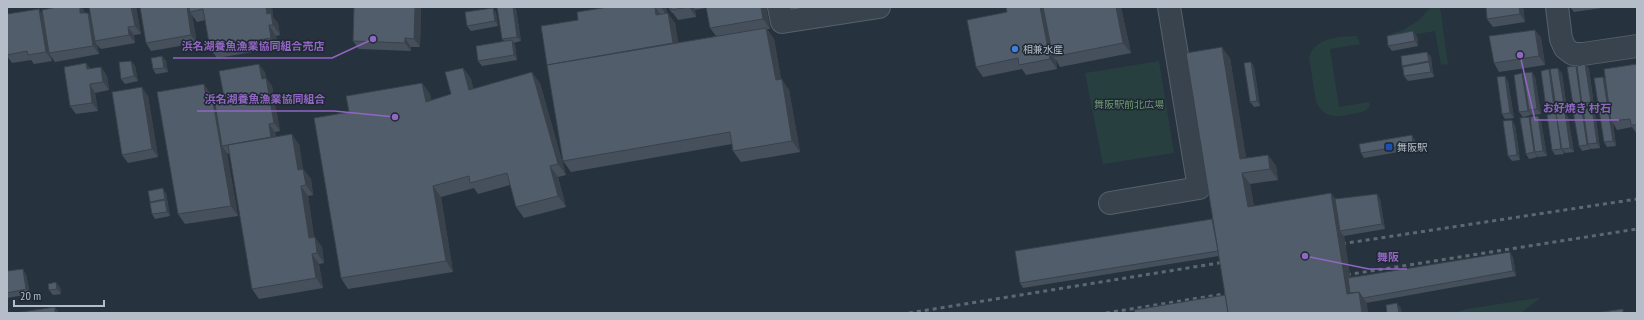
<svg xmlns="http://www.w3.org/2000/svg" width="1644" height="320" viewBox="0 0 1644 320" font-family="'PT Sans Narrow','Noto Sans JP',sans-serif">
<rect width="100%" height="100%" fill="#26323d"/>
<g fill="#283f3f">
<polygon points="1431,7 1440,7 1448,64 1441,65 1435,31 1388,39 1388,35 1403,30 1418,21"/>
<path d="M1357,36L1360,44L1330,49L1339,107L1369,102L1370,106L1365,111C1346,115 1325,124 1316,101L1309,58C1314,38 1339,36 1357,36Z"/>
<polygon points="1159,61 1174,153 1103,164 1085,73"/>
<polygon points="1538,298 1539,299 1521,313 1453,313 1467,309"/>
</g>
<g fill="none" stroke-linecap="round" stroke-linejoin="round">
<defs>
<g id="minor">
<polyline points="779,7 782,22 879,7"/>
<polyline points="1557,7 1561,39 1565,48 1573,54 1583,54 1637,46"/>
<polyline points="1110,203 1199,188 1169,7"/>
</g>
</defs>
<use href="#minor" stroke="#57616b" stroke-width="24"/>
<use href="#minor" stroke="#39434d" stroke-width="22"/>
<g stroke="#5c6874" stroke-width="3" stroke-dasharray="4 4" stroke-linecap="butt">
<polyline points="1334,245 1637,199"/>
<polyline points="1339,276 1637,229"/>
<polyline points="909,313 1231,261"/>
<polyline points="1106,313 1236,292"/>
</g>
</g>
<g fill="#46505c">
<polygon points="136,7 141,34 134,35 135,43 101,49 97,45 99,54 55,62 51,56 52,61 34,64 31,60 12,63 7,56 7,14 42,14 85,12 85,13 88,13 91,16"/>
<polygon points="140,7 272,7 273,17 278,23 280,35 276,36 278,48 217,58 210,48 205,20 197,22 192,15 197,43 151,51 146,43"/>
<polygon points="354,7 421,7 420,47 411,47 411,51 359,49 353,41"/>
<polygon points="608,7 666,7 667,13 675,23 678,43 716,36 710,28 706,8 695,10 696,17 678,20 673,13 672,13 668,7 766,7 770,29 767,29 774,39 781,79 789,90 800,152 741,162 733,151 732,144 571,172 563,161 578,20"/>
<polygon points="1121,7 1131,53 1060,67 1056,60 1057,69 1026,75 1022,69 983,77 976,67 1007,12"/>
<polygon points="1523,7 1525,22 1493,27 1487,19"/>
<polygon points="1570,7 1609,7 1574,12"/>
<polygon points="493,8 496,13 498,26 471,31 467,26"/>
<polygon points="516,9 521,41 513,43 515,45 517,60 482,66 478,61 504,41 502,39"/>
<polygon points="1535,30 1541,38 1545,65 1499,72 1494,63"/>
<polygon points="1417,36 1418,46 1392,51 1388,46"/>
<polygon points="1427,52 1431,57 1432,66 1434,77 1408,81 1404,76 1402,66"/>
<polygon points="162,56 166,61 168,72 156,74 153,69"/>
<polygon points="1230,58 1246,158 1268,155 1276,166 1278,180 1250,184 1254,206 1331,193 1335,199 1377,194 1380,199 1385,229 1344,236 1350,277 1513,257 1516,276 1366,303 1368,313 1135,313 1225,295 1219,256 1023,288 1020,283 1212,219"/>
<polygon points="131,61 135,66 138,81 125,84 121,79"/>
<polygon points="1251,62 1254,67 1260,106 1254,107 1250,102"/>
<polygon points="86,63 90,69 101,67 107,76 109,90 95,93 98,111 76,114 70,106"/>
<polygon points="1585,64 1589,69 1594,106 1585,107 1584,106 1585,108 1576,109 1573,104"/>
<polygon points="1637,64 1637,134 1632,127 1617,130 1613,123 1616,146 1607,147 1604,142 1603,77 1606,80"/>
<polygon points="463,68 471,79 473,89 540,83 566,175 558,177 566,207 524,218 516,207 510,185 478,194 474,188 441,197 453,272 348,289 341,278 349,112 422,83 430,94 431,100 451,94"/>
<polygon points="1550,71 1562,73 1567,110 1559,112 1557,109 1558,112 1549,113 1546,108"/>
<polygon points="265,72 266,78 272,86 280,131 275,132 276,137 299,144 303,169 311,179 313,195 308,196 314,237 322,247 324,263 319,264 323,288 259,299 252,289 230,153 228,154 227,153 238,216 185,224 178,214 211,94 213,102 216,105 225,102"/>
<polygon points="1532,72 1535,77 1541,114 1532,115 1531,114 1531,115 1523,117 1519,112 1522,73 1524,75"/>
<polygon points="1505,76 1508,81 1514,118 1505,119 1502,114"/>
<polygon points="148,96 158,157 128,163 122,155"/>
<polygon points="1595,113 1600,148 1592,149 1590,148 1591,149 1582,151 1579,146"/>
<polygon points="1557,115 1568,117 1574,152 1565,153 1564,151 1564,154 1555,155 1552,150"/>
<polygon points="1538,116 1541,121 1547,156 1538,157 1537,156 1537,157 1529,159 1526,154 1530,120"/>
<polygon points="1515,125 1520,160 1512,161 1508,156"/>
<polygon points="1415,140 1416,149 1364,158 1361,153"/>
<polygon points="166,193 170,216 155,219 152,214 150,202"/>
<polygon points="7,271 26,274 30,294 7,298"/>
<polygon points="60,287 61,294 53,295 49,290"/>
</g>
<g fill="#39414b">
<polygon points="80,7 82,7 85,12 86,22 80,13"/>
<polygon points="131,7 136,7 141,34 135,26"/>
<polygon points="187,7 191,7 190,12 192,15 197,43 191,35"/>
<polygon points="266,7 272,7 273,17 278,23 280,35 273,25 267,14"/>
<polygon points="415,7 421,7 420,47 414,39"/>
<polygon points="513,7 514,7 516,9 521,41 517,37"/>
<polygon points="655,7 662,17 656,15"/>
<polygon points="661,7 666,7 667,16"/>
<polygon points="689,7 693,7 695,10 696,17"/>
<polygon points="761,7 766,7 770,29 763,19"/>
<polygon points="1040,7 1045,7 1053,57 1056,60 1057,69 1050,59"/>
<polygon points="1116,7 1121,7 1131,53 1123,43"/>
<polygon points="1519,7 1523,7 1525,22 1520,14"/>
<polygon points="493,8 496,13 498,26 495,21"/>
<polygon points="39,9 45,17 49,53 51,56 52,61 46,52"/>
<polygon points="88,13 94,21 95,41 97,45 99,54 93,46"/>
<polygon points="668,13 675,23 680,53 673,43"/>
<polygon points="269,25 276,36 278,48 271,38"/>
<polygon points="128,27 134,35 135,43 129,35"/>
<polygon points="766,28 774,39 783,91 776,80"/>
<polygon points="1535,30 1541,38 1545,65 1539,56"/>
<polygon points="1413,31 1417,36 1418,46 1415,41"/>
<polygon points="405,38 411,47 411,51 405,43"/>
<polygon points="512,40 515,45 517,60 514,55"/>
<polygon points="1222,47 1230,58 1248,170 1240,159"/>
<polygon points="1427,52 1431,57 1432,66 1429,61"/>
<polygon points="162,56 166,61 168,72 164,68"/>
<polygon points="131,61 135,66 138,81 134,76"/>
<polygon points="1251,62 1254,67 1260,106 1257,101"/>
<polygon points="1429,62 1432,67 1434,77 1431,72"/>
<polygon points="86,63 92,71 87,69"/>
<polygon points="259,64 265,72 268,87 262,79"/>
<polygon points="1585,64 1589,69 1594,106 1591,102"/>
<polygon points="1576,66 1579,71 1582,103 1584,106 1585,108 1581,103"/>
<polygon points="101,67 107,76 109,90 103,82"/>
<polygon points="463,68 471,79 477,101 469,90"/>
<polygon points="1558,68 1562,73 1567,110 1564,105"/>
<polygon points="1549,69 1552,74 1556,107 1557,109 1558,112 1554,107"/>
<polygon points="532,72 540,83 566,175 558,164"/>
<polygon points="1532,72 1535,77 1541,114 1537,109"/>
<polygon points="1522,73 1526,78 1529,110 1531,114 1531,115 1528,111"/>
<polygon points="1505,76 1508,81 1514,118 1510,113"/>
<polygon points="1603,77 1606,81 1611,121 1613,123 1616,146 1613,141"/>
<polygon points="266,78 272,86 280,131 274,123"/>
<polygon points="782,79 789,90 800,152 792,141"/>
<polygon points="422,83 430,94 433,113 426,102"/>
<polygon points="90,84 95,93 98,111 92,103"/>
<polygon points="204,84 211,94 215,113 207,103"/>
<polygon points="142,87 148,96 158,157 152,149"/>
<polygon points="213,102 220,112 222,146 227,153 238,216 231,206"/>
<polygon points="1592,108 1595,113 1600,148 1597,143"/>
<polygon points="1582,110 1585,114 1588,144 1590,148 1591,149 1587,145"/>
<polygon points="1565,112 1568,117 1574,152 1570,148"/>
<polygon points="1556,113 1559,118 1562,149 1564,151 1564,154 1561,149"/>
<polygon points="1538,116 1541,121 1547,156 1543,151"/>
<polygon points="1529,117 1532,122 1535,152 1537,156 1537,157 1534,152"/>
<polygon points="1512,120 1515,125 1520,160 1517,155"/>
<polygon points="269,124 275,132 277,146 271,137"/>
<polygon points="292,134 299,144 305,180 298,170"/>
<polygon points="1412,135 1415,140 1416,149 1413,144"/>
<polygon points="1268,155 1276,166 1278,180 1270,169"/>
<polygon points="550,166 558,177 566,207 558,196"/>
<polygon points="303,169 311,179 313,195 306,185"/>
<polygon points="1242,173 1250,184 1256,218 1248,207"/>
<polygon points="301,186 308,196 316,248 309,238"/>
<polygon points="433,186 441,197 453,272 446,261"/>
<polygon points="163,188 166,193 168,204 165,199"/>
<polygon points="1331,193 1338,204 1340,231 1344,236 1354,299 1347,294"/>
<polygon points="1377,194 1380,199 1385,229 1382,224"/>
<polygon points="165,200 168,205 170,216 167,212"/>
<polygon points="315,237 322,247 324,263 317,253"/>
<polygon points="1510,252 1513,257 1516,276 1513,271"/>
<polygon points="312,254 319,264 323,288 316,278"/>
<polygon points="23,269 26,274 30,294 26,289"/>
<polygon points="56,282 60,287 61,294 57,289"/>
<polygon points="1359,292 1367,303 1368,313 1362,313"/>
<polygon points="1397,303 1401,308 1402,313 1399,313"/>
<polygon points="55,307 59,313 55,313"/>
</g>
<g fill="#515d6b" stroke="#39414b">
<polygon points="57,7 80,7 80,13 88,13 93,46 49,53 42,10"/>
<polygon points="89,7 131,7 135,26 128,27 129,35 95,41"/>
<polygon points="140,7 187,7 191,35 146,43"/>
<polygon points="189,7 266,7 267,14 271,13 273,25 269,25 271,38 210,48 203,9 190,12"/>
<polygon points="354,7 415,7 414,39 405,38 405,43 353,41"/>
<polygon points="497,7 513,7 517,37 502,39"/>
<polygon points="608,7 655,7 656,15 668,13 673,43 547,65 541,26 578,20 577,12"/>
<polygon points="671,7 689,7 671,10"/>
<polygon points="706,7 761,7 763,19 710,28"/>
<polygon points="1006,7 1040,7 1050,59 1019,65 1018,58 976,67 967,20 1007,12"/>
<polygon points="1043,7 1116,7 1123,43 1053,57"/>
<polygon points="1486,7 1519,7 1520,14 1487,19"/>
<polygon points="493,8 495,21 467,26 465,12"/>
<polygon points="39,9 46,52 28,55 27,51 7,55 7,14"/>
<polygon points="766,28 776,80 782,79 792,141 733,151 730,132 563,161 547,65"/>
<polygon points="1535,30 1539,56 1494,63 1489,36"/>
<polygon points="1413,31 1415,41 1388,46 1387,36"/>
<polygon points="512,40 514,55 478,61 476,46"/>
<polygon points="1222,47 1240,159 1268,155 1270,169 1242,173 1248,207 1331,193 1347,294 1359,292 1362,313 1228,313 1186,53"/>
<polygon points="1427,52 1429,61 1402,66 1401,56"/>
<polygon points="162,56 164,68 153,69 151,58"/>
<polygon points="131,61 134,76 121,79 119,62"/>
<polygon points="1251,62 1257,101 1250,102 1244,63"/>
<polygon points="1429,62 1431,72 1404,76 1403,67"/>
<polygon points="86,63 87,69 101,67 103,82 90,84 92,103 70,106 64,67"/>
<polygon points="259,64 262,79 266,78 274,123 269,124 271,137 222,146 215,104 225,102 219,71"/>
<polygon points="1585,64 1591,102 1582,103 1577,66"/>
<polygon points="1637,64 1637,125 1631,125 1630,119 1611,121 1604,69"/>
<polygon points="1576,66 1581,103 1573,104 1567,67"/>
<polygon points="463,68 469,90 532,72 558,164 550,166 558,196 516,207 507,173 470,183 469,176 433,186 446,261 341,278 314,118 349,112 346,96 422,83 426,102 451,94 445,72"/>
<polygon points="1558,68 1564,105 1556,107 1550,69"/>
<polygon points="1549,69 1554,107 1546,108 1541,71"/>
<polygon points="1532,72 1537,109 1529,110 1523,73"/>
<polygon points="1522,73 1528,111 1519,112 1514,75"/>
<polygon points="1505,76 1510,113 1502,114 1497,77"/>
<polygon points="1603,77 1613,141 1604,142 1594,78"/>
<polygon points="204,84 207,103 213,102 231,206 178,214 157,92"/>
<polygon points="142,87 152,149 122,155 112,92"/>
<polygon points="1592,108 1597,143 1588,144 1583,109"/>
<polygon points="1582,110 1587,145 1579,146 1573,111"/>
<polygon points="1565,112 1570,148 1562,149 1556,114"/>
<polygon points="1556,113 1561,149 1552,150 1547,115"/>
<polygon points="1538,116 1543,151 1535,152 1530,117"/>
<polygon points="1529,117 1534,152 1526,154 1520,118"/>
<polygon points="1512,120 1517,155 1508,156 1503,121"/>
<polygon points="292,134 298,170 303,169 306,185 301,186 309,238 315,237 317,253 312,254 316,278 252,289 228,145"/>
<polygon points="1412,135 1413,144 1361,153 1359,144"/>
<polygon points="163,188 165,199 150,202 148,191"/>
<polygon points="1377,194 1382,224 1340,231 1335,199"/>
<polygon points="165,200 167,212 152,214 150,203"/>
<polygon points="1212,219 1218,251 1020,283 1015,251"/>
<polygon points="1510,252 1513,271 1363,298 1359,292 1350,293 1348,278"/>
<polygon points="23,269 26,289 7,293 7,271"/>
<polygon points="56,282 57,289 49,290 48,284"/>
<polygon points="1225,295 1228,313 1135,313 1134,310"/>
<polygon points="1397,303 1399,313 1387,313 1386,305"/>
<polygon points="55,307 55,313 15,313"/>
<polygon points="1623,309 1623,313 1596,313"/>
</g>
<circle fill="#3f7fe0" stroke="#1e2832" stroke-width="1.5" cx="1015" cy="49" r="4"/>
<rect fill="#1a4fb4" stroke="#1e2832" stroke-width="1.5" x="1385" y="143" width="8" height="8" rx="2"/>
<g text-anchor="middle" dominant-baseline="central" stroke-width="3" stroke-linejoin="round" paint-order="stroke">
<g font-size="10" fill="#b5bec8" stroke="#1e2832" text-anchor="start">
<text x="1023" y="49">相兼水産</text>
<text x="1397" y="147">舞阪駅</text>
</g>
<g font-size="10" fill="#6e9873" stroke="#1e2832">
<text x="1129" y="104">舞阪駅前北広場</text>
</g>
</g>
<path fill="none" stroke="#9266c3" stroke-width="1.5" d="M373 39L332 58H173M395 117L334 111H197M1520 55L1535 120H1619M1305 256L1369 269H1407"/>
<g fill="#9266c3" stroke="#1e2832" stroke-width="1.5">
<circle cx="373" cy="39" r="4"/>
<circle cx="395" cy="117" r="4"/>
<circle cx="1520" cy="55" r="4"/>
<circle cx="1305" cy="256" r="4"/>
</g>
<g font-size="11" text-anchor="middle" font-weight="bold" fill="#9266c3" stroke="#1e2832" stroke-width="3" stroke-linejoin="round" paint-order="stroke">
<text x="253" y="50">浜名湖養魚漁業協同組合売店</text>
<text x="265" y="103">浜名湖養魚漁業協同組合</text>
<text x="1577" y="112">お好焼き 村石</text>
<text x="1388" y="261">舞阪</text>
</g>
<rect width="1644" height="320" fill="none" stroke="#b5bec8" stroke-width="16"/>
<path d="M14 300v6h90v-6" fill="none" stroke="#b5bec8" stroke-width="2"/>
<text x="20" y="300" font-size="12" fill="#b5bec8" stroke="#1e2832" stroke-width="3" paint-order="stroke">20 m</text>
</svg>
